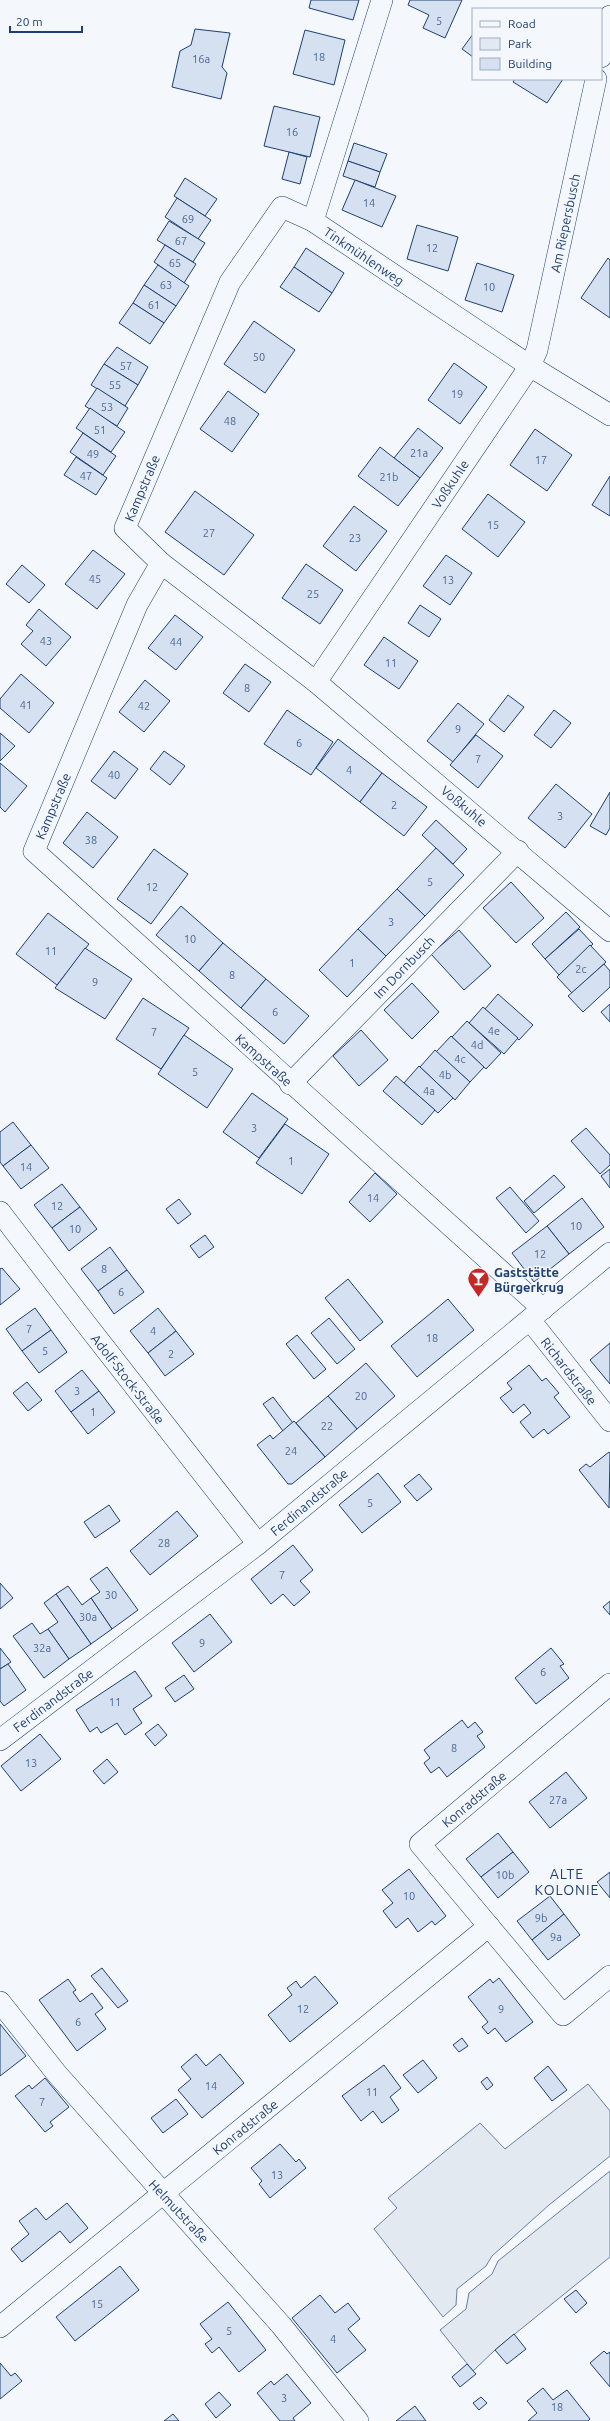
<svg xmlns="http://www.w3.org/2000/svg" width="610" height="2421" viewBox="0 0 610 2421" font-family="Ubuntu,sans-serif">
<rect width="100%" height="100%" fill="#f4f7fb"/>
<g fill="#e3e9f0" stroke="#687fa3">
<polygon points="588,2084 610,2111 610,2156 549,2205 492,2256 486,2266 457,2289 456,2305 443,2317 374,2229 397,2208 388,2198 480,2123 505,2149"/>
<polygon points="610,2171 610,2257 495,2350 473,2371 440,2330 466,2309 469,2293 492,2274 498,2261"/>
</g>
<g fill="#d5e0f0" stroke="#1d3f73">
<polygon points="311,0 359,0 353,20 309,8"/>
<polygon points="410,0 462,0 445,38 423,28 429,15 408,5"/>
<polygon points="195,29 230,33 222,67 227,73 221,99 172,87 180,51 191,45"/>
<polygon points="305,30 345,40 334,85 293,74"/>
<polygon points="473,34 473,57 462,49"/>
<polygon points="515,79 563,79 547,103 513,82"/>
<polygon points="274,106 320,117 310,157 264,146"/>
<polygon points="354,143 387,154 380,172 348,161"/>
<polygon points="289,152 307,157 300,184 282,179"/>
<polygon points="348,161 380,172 375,187 343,176"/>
<polygon points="185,178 217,199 205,216 174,196"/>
<polygon points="355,180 396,196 382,227 342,210"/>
<polygon points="177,198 211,220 198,239 165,217"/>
<polygon points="169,221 205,243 193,262 157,240"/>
<polygon points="417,225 458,237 448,271 407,259"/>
<polygon points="165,245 196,264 184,283 154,262"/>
<polygon points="306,248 344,273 332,293 294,267"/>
<polygon points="608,258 610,260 610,318 581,298"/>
<polygon points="477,263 514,275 502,312 465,300"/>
<polygon points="158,265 189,286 176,306 144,285"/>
<polygon points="294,267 332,293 319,312 280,287"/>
<polygon points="144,285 176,306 164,323 133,303"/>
<polygon points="133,303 164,323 150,344 119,323"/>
<polygon points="254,321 295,350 265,393 224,364"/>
<polygon points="117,347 148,367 138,385 104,364"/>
<polygon points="454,363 487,387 460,424 428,400"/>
<polygon points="104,364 138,385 125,406 91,385"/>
<polygon points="97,388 128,408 117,426 85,406"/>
<polygon points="228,391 259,414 232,452 200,429"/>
<polygon points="90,408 125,432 111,452 76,428"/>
<polygon points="418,428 443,448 420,478 394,458"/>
<polygon points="535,429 572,455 547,491 510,465"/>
<polygon points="83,433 116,456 103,475 70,452"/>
<polygon points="380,447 420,478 398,506 358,476"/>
<polygon points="76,457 107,478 96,495 64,475"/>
<polygon points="610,476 610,516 592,505"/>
<polygon points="195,491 254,535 224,575 165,532"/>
<polygon points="488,494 525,522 498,557 462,529"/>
<polygon points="354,506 387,531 356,571 323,546"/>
<polygon points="93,550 125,574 97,609 65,584"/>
<polygon points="446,555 472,573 450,605 423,586"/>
<polygon points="306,564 343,590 320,624 282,598"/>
<polygon points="22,565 45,585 29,603 6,584"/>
<polygon points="420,605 441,619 429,637 408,623"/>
<polygon points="39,609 71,637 46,666 21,644 33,631 26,625"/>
<polygon points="175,615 203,637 176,670 148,648"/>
<polygon points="384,637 418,661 399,689 364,665"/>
<polygon points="245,664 271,682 249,712 223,693"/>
<polygon points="21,674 54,703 29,733 0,708 0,699"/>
<polygon points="145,680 170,701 144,732 119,712"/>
<polygon points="508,695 524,707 504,732 489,720"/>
<polygon points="458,703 484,724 453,762 427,741"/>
<polygon points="287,710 333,742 311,775 264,744"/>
<polygon points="554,710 571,723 551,748 534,735"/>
<polygon points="0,733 15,746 0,761"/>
<polygon points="476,735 503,756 478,788 450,765"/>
<polygon points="338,739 382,773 360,802 316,768"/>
<polygon points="114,751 138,769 115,799 91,781"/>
<polygon points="164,751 185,766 170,785 150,769"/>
<polygon points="0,763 27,786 5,812 0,807"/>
<polygon points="382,773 427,807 404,836 360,802"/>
<polygon points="556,784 592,814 565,848 528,818"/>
<polygon points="610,792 610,828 606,835 590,826"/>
<polygon points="87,812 118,837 93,868 63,843"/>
<polygon points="436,820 467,849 453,864 422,835"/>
<polygon points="436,848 464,875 425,916 397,889"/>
<polygon points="154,849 188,874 151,924 117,899"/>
<polygon points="511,882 544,918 516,943 483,908"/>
<polygon points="397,889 425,916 386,956 358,929"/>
<polygon points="181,906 223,943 199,971 156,935"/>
<polygon points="566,912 580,927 545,959 532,944"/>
<polygon points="48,913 89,944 57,985 16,954"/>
<polygon points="358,929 386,956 347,997 319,970"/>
<polygon points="579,929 593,944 559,975 545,959"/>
<polygon points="459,930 491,966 464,990 431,954"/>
<polygon points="223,943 266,979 241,1008 199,971"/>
<polygon points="590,945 606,962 572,993 557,977"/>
<polygon points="85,948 132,979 105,1019 55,988"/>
<polygon points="604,964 610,971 610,987 583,1012 568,996"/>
<polygon points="266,979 309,1016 284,1044 241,1008"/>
<polygon points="412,983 439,1012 412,1039 384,1010"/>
<polygon points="498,994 533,1025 519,1040 485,1009"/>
<polygon points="143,998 189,1028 161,1069 116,1039"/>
<polygon points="610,1004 610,1022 601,1012"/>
<polygon points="483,1007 518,1038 504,1054 469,1023"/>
<polygon points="467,1021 501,1053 486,1069 452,1037"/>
<polygon points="361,1030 388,1060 359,1086 333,1056"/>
<polygon points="184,1035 233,1069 207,1108 158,1074"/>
<polygon points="451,1036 484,1067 470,1082 436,1052"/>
<polygon points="435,1050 470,1082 455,1100 420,1067"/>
<polygon points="419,1066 453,1098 438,1113 404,1083"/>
<polygon points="396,1076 435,1110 422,1125 383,1091"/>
<polygon points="252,1093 288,1119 259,1158 223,1132"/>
<polygon points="13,1122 31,1145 3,1166 0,1162 0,1132"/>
<polygon points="285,1124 329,1154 302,1194 256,1163"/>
<polygon points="586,1128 610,1155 610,1165 600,1174 571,1141"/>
<polygon points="31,1145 49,1168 21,1189 3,1166"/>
<polygon points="610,1169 610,1188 601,1176"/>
<polygon points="375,1173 397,1194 370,1222 349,1202"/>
<polygon points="554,1175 565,1187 534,1213 524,1201"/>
<polygon points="62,1184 80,1207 52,1228 34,1205"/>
<polygon points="510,1187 539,1221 526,1233 496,1198"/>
<polygon points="582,1198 604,1227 569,1254 547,1226"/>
<polygon points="179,1199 191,1214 178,1224 166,1209"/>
<polygon points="80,1207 97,1229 69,1251 52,1228"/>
<polygon points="547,1226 569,1254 534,1282 512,1253"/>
<polygon points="205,1235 214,1247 199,1258 190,1246"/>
<polygon points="110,1247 127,1270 98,1291 81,1269"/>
<polygon points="2,1268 20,1289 0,1305 0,1269"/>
<polygon points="127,1270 144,1292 114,1314 98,1291"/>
<polygon points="348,1279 383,1322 360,1341 325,1298"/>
<polygon points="448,1299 474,1330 417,1377 391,1346"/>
<polygon points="35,1308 51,1330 22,1351 6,1329"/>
<polygon points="158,1308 176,1331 148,1353 130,1331"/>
<polygon points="329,1318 355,1349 337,1364 311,1333"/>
<polygon points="51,1330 67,1352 39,1373 22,1351"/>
<polygon points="176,1331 194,1354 165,1376 148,1353"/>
<polygon points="297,1335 326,1369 314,1379 286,1344"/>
<polygon points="610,1343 610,1384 590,1360"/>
<polygon points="366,1363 395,1396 357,1429 328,1396"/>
<polygon points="529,1365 542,1381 546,1378 559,1393 554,1397 570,1417 548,1434 544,1429 533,1438 520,1422 531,1413 524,1404 513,1413 500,1398 512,1389 507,1383"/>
<polygon points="82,1370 99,1391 71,1412 55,1391"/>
<polygon points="27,1382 42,1400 28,1411 13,1393"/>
<polygon points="99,1391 115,1412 88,1434 71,1412"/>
<polygon points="328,1396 357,1429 325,1457 296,1423"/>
<polygon points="273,1397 293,1423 283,1431 263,1404"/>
<polygon points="294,1421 325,1457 292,1484 288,1484 257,1445 270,1435 273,1439"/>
<polygon points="609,1452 610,1454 609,1508 579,1470 586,1464 590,1467"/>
<polygon points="378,1473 401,1502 362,1533 339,1505"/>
<polygon points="419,1474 432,1489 417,1501 404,1486"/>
<polygon points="109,1505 120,1521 95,1538 84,1522"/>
<polygon points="177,1511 198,1536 150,1575 130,1551"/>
<polygon points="293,1545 313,1570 300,1581 310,1592 294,1606 283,1594 271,1604 251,1579"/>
<polygon points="107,1567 138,1610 112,1629 91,1598 100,1592 90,1579"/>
<polygon points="0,1583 13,1598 0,1609"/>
<polygon points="68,1586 82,1605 91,1598 112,1629 91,1644 56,1594"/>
<polygon points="56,1594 91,1644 69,1659 48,1629 58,1622 44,1603"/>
<polygon points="610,1601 610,1615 603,1607"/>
<polygon points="210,1614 232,1642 194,1672 172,1643"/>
<polygon points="32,1623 40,1634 48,1629 69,1659 44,1678 13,1636"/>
<polygon points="0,1648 11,1662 0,1669"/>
<polygon points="551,1648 564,1664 560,1666 569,1678 536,1704 515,1678"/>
<polygon points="8,1664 26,1690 4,1706 0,1701 0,1669"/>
<polygon points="135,1671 152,1696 133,1709 142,1723 125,1735 117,1723 101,1733 97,1727 90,1732 76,1710"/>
<polygon points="184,1675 194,1689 175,1702 165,1688"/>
<polygon points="462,1720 468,1728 475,1722 483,1732 477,1736 485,1747 447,1777 439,1767 431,1773 424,1763 430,1758 424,1750"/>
<polygon points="158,1724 167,1735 155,1746 145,1734"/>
<polygon points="40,1734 61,1759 21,1791 1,1766"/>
<polygon points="107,1759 118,1772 104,1784 93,1771"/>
<polygon points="566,1772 587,1798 550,1828 529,1802"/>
<polygon points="498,1833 513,1852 481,1877 466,1859"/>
<polygon points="513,1852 529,1872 498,1898 481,1877"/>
<polygon points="409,1869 446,1916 435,1925 432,1921 418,1932 408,1918 396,1928 383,1911 393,1903 382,1890"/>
<polygon points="610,1872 610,1898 597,1882"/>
<polygon points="550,1896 564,1914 532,1940 517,1921"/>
<polygon points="564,1914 580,1935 548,1960 532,1940"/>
<polygon points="102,1968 128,2001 118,2008 91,1976"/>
<polygon points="315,1976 338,2003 290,2042 268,2015 292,1995 287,1988 296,1981 301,1988"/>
<polygon points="499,1978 533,2022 506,2042 495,2028 488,2034 482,2027 488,2022 468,1997 490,1979 493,1983"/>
<polygon points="68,1979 76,1990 73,1992 80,2002 92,1993 103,2008 95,2014 106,2029 77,2051 39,2000"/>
<polygon points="0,2024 26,2056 0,2076"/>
<polygon points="462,2038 468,2046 459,2052 453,2045"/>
<polygon points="196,2054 206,2066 220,2054 244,2083 202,2118 178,2090 191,2079 181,2067"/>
<polygon points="423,2060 437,2078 418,2093 403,2075"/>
<polygon points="384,2065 401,2088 390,2097 399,2110 382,2123 373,2111 361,2121 342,2096"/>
<polygon points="548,2066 567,2090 552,2101 534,2078"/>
<polygon points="487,2077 493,2085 487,2090 481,2082"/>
<polygon points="45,2078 69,2107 50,2122 53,2126 45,2132 15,2096 29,2085 32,2089"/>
<polygon points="176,2099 188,2114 163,2133 151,2118"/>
<polygon points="280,2144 296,2162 299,2159 306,2168 270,2198 259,2184 262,2181 251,2168"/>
<polygon points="67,2203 88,2228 70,2243 60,2231 22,2262 11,2249 29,2234 19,2221 36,2208 46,2220"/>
<polygon points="120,2266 139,2290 75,2341 56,2317"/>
<polygon points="576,2290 587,2303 576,2313 564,2299"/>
<polygon points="320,2295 335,2313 348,2303 360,2319 348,2329 366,2350 337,2373 292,2318"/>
<polygon points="228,2302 266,2350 239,2372 219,2347 212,2353 205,2344 212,2339 200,2324"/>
<polygon points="514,2334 526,2349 507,2364 495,2350"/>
<polygon points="604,2351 607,2354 610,2352 610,2387 590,2363"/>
<polygon points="0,2363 11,2376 15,2373 22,2381 0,2399"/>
<polygon points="467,2364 476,2374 460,2387 452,2377"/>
<polygon points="287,2374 311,2403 293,2418 295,2421 280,2421 257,2393 271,2381 274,2385"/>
<polygon points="543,2388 553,2400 567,2390 590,2419 588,2421 528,2421 537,2413 527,2401"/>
<polygon points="219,2392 231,2405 216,2418 205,2404"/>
<polygon points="481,2397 487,2403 479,2410 473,2403"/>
<polygon points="415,2406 426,2421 396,2421"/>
<polygon points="173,2414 179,2421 164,2421"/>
</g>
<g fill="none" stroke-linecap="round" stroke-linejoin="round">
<defs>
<g id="minor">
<polyline points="382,0 313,221 530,366 610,415"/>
<polyline points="601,57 610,16"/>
<polyline points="313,221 282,207 230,282 125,528 161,563 137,605 34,851 543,1309"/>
<polyline points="161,563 316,682 610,931"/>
<polyline points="316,682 530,366 537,350 596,79"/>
<polyline points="290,1084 518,851"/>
<polyline points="0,1212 86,1324 258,1544"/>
<polyline points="530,1320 610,1421"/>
<polyline points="610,1684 420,1844 563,2015 610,1976"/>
<polyline points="0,1740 258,1544 610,1253"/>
<polyline points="0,2002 57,2074 281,2325 358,2421"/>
<polyline points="0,2327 489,1926"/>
</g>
</defs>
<use href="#minor" stroke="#1d3f73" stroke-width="22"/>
<use href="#minor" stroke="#f4f7fb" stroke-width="21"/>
</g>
<defs>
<symbol id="bar-pin" viewBox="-11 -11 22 30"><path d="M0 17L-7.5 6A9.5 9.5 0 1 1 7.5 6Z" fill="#c62828" stroke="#f4f7fb"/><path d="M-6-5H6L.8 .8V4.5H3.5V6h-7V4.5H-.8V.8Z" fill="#fff"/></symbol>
</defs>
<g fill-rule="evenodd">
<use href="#bar-pin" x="466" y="1266" width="25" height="34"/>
</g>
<g text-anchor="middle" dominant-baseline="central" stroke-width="3" stroke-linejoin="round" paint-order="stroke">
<g font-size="11" fill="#4b6792">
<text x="439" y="21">5</text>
<text x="319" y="57">18</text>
<text x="201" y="59">16a</text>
<text x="292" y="132">16</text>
<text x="369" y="203">14</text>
<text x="188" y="219">69</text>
<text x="181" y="241">67</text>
<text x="432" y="248">12</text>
<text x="175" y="263">65</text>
<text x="166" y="285">63</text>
<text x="489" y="287">10</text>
<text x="154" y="305">61</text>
<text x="259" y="357">50</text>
<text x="126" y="366">57</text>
<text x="115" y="385">55</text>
<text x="457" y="394">19</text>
<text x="107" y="407">53</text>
<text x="230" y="421">48</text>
<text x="100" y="430">51</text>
<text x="419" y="453">21a</text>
<text x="93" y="454">49</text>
<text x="541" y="460">17</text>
<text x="86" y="476">47</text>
<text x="389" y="477">21b</text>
<text x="493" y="525">15</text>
<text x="209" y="533">27</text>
<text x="355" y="538">23</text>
<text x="95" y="579">45</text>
<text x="448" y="580">13</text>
<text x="313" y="594">25</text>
<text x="46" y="641">43</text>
<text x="176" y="642">44</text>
<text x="391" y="663">11</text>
<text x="247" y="688">8</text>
<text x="26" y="705">41</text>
<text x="144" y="706">42</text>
<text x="458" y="729">9</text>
<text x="299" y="743">6</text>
<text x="478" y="759">7</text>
<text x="349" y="770">4</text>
<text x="114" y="775">40</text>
<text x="394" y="805">2</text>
<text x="560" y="816">3</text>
<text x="91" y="840">38</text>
<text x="430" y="882">5</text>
<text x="152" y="887">12</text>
<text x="391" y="922">3</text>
<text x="190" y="939">10</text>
<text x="51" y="951">11</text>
<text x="352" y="963">1</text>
<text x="581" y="969">2c</text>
<text x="232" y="975">8</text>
<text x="95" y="982">9</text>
<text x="275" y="1012">6</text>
<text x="494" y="1031">4e</text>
<text x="154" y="1032">7</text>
<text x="477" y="1045">4d</text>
<text x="460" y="1059">4c</text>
<text x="195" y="1072">5</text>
<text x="445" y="1075">4b</text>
<text x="429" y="1091">4a</text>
<text x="254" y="1128">3</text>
<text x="291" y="1161">1</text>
<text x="26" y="1167">14</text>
<text x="373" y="1198">14</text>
<text x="57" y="1206">12</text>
<text x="576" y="1226">10</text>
<text x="75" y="1229">10</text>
<text x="540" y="1254">12</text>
<text x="104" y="1269">8</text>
<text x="121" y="1292">6</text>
<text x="29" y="1329">7</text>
<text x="153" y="1331">4</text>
<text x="432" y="1338">18</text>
<text x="45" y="1351">5</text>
<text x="171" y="1354">2</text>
<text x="77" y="1391">3</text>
<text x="361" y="1396">20</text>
<text x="93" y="1412">1</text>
<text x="327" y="1426">22</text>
<text x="291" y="1451">24</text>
<text x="370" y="1503">5</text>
<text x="164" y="1543">28</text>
<text x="282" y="1575">7</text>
<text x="111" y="1595">30</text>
<text x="88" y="1617">30a</text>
<text x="202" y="1643">9</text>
<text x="42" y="1648">32a</text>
<text x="543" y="1672">6</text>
<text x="115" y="1702">11</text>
<text x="454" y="1748">8</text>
<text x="31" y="1763">13</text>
<text x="558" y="1800">27a</text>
<text x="505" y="1875">10b</text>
<text x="409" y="1896">10</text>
<text x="541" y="1918">9b</text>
<text x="556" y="1937">9a</text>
<text x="303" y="2009">12</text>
<text x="501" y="2009">9</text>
<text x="78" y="2022">6</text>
<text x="211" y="2086">14</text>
<text x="372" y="2092">11</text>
<text x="42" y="2102">7</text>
<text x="277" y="2175">13</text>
<text x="97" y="2304">15</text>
<text x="229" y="2331">5</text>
<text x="333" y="2339">4</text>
<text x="284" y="2398">3</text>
<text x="557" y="2407">18</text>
</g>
<g font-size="13" fill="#1d3f73" stroke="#f4f7fb">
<text transform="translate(565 223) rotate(-78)">Am Riepersbusch</text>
<text transform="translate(364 256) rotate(34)">Tinkmühlenweg</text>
<text transform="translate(450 484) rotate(-56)">Voßkuhle</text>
<text transform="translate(142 488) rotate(-67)">Kampstraße</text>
<text transform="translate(53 806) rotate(-67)">Kampstraße</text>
<text transform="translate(464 806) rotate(40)">Voßkuhle</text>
<text transform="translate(404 967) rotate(-46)">Im Dornbusch</text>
<text transform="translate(264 1060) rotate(42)">Kampstraße</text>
<text transform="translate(569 1371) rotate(52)">Richardstraße</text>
<text transform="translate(128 1379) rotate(52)">Adolf-Stock-Straße</text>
<text transform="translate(309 1502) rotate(-40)">Ferdinandstraße</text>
<text transform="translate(53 1700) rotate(-37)">Ferdinandstraße</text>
<text transform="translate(474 1799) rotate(-40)">Konradstraße</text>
<text transform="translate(245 2127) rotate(-39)">Konradstraße</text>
<text transform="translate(179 2211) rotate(47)">Helmutstraße</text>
</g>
<g font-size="13" font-weight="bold" fill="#1d3f73" stroke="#f4f7fb" text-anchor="start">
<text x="494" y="1272">Gaststätte<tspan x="494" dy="15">Bürgerkrug</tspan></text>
</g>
<g font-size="14" letter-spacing="1" fill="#1d3f73" stroke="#f4f7fb">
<text x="567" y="1874">ALTE<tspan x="567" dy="16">KOLONIE</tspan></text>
</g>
</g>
<rect x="472" y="8" width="130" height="72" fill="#f4f7fb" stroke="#9eadc5"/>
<rect x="480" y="21" width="20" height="6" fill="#f4f7fb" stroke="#9eadc5"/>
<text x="508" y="28" font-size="12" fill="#1d3f73">Road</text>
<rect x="480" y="38" width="20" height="12" fill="#e3e9f0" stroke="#9eadc5"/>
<text x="508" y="48" font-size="12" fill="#1d3f73">Park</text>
<rect x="480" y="58" width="20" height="12" fill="#d5e0f0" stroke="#9eadc5"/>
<text x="508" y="68" font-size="12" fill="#1d3f73">Building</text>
<path d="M10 26v6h72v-6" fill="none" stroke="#1d3f73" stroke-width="2"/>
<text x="16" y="26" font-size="12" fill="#1d3f73" stroke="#f4f7fb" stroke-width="3" paint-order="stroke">20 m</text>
</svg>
